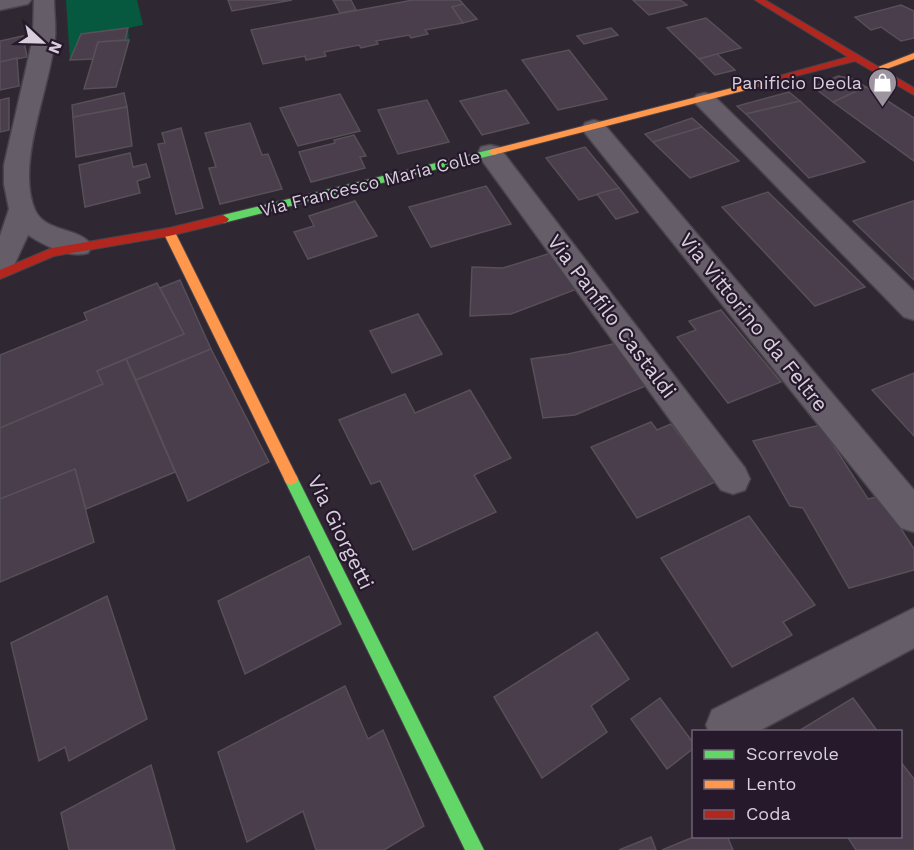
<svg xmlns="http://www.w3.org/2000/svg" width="914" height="850" viewBox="0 0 914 850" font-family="'Work Sans',sans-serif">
<rect width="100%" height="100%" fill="#2f2832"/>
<polygon fill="#06583f" points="66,0 137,0 143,25 128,28 129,40 116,87 84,89 92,60 70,60"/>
<g fill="#4a3d4c" stroke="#575058" stroke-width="1.5">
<polygon points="228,0 292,0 232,11"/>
<polygon points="333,0 351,0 356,10 340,13"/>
<polygon points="413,0 460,0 463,4 452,7 463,23 425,30 428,34 411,38 409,35 376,41 378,44 361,48 359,45 324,52 326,56 306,60 305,56 263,64 251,30"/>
<polygon points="633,0 680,0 687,5 649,15"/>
<polygon points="463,4 477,19 463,23 452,7"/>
<polygon points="901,5 914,11 914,38 901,41 881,27 871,30 855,17"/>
<polygon points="706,18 741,48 699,59 667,28"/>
<polygon points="128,28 125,40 98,42 93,59 70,60 81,34"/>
<polygon points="611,28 618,35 584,44 577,36"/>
<polygon points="23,36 27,57 0,62 0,41"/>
<polygon points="129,40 116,87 84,89 98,42"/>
<polygon points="569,50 607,99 558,110 522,60"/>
<polygon points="717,54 735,70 715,75 699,59"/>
<polygon points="17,58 19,86 0,90 0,62"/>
<polygon points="838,76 853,79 866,87 833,102 813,87"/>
<polygon points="866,87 914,118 914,161 833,102"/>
<polygon points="506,90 529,123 482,135 460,101"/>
<polygon points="789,92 800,101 746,114 737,106"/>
<polygon points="124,93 127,107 73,117 72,105"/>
<polygon points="340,94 360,131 298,146 280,108"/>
<polygon points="9,98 9,130 0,132 0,100"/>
<polygon points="427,100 449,142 398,154 378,110"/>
<polygon points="800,101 865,162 809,178 746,114"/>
<polygon points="127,107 132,146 76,157 73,117"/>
<polygon points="692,118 702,127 653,142 645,134"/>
<polygon points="250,123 262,155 268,154 282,189 220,204 209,168 216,167 205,133"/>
<polygon points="702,127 739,161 690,178 653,142"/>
<polygon points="181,128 203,208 176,214 158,144 165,143 162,133"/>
<polygon points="354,135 366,156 360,157 365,168 311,182 299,152 335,143 334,140"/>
<polygon points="585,147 619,188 579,200 546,158"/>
<polygon points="130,153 133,167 146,164 150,177 137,181 140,193 85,207 79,165"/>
<polygon points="486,186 511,224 431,247 409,207"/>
<polygon points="619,188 638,212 616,219 597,194"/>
<polygon points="768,192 865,287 815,306 722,207"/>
<polygon points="355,201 377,236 308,259 294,232 314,226 309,216"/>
<polygon points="913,201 914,201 914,280 853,221"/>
<polygon points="551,253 577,289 511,314 470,316 472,267 503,268"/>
<polygon points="180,280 211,349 136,380 126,359 184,334 160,288"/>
<polygon points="157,283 184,334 97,371 103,384 0,428 0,355 87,320 84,313"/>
<polygon points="721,310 781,382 728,403 677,337 696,330 689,321"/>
<polygon points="418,314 442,354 392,373 370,331"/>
<polygon points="617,343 648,385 575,415 543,418 531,359 568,354"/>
<polygon points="211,349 269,462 188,501 136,380"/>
<polygon points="126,359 175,472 86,509 75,469 0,499 0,428 103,384 97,371"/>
<polygon points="914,373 914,436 872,390"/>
<polygon points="470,390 511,458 474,475 496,512 413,550 380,481 371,484 339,420 405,394 415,413"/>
<polygon points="651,422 657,430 671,424 715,482 637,518 591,447"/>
<polygon points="820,425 868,499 880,496 914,549 914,570 849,588 803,508 790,506 753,441"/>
<polygon points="75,469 94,542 0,582 0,499"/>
<polygon points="749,516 815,605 783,622 792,635 732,667 661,558"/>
<polygon points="309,556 341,624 245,674 218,601"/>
<polygon points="107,596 147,719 69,761 65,747 39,761 11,643"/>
<polygon points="597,632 629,679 591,706 607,732 542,778 494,697"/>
<polygon points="345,686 368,739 383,730 424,826 384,850 316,850 303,811 247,842 218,752"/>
<polygon points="660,698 694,744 694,748 667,769 631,719"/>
<polygon points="853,698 878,732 797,732"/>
<polygon points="900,761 914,779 914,850 856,850 847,836 900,836"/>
<polygon points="151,765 175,850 69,850 61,813"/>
<polygon points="696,836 727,836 733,850 662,850"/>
<polygon points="651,837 656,850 619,850"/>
</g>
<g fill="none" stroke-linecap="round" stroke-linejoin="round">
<defs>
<g id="street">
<polygon points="0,0 31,0 28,4 0,10"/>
<path d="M34,0H54C54,12 56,25 55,37C51,86 15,164 35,210C45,233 81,227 92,246L88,253C69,259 44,245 28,235L10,274L0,277V236L9,209L4,184V165L33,38Z"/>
<polygon points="705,93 713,95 914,291 914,320 904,317 697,105 693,100 697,95"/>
<polygon points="594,120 603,123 914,490 914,532 901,528 585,133 582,128 585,123"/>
<polygon points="490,145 499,147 745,468 750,479 745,490 733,494 721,490 481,159 478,153 481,147"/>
<polygon points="914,608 914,648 757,732 709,732 706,725 712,710"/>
</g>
<g id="fast">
<polygon points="493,149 498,152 497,154 223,223 217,219 223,215"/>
<polygon points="291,473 296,475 484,850 465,850 284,479 286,475"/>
</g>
<g id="slow">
<polygon points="914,53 914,59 878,72 873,69"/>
<polygon points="771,78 776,81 774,83 493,155 488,152 493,149"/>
<polygon points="169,228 175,232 296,475 298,479 296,483 291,485 286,483 163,232"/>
</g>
<g id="jam">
<polygon points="755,0 765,0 914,88 914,95 855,61 768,83 768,79 848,57"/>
<polygon points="223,215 229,219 227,222 169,236 54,256 0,279 0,270 52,248 169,228"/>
</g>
</defs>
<use href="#street" stroke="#49434c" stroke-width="3"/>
<use href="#fast" stroke="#49434c" stroke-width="2"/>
<use href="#slow" stroke="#49434c" stroke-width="2"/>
<use href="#jam" stroke="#49434c" stroke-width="2"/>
<use href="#street" fill="#655e68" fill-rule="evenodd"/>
<use href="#fast" fill="#63d668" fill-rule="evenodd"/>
<use href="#slow" fill="#ff974d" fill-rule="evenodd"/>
<use href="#jam" fill="#b3261e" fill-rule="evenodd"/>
</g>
<defs>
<symbol id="shop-pin" viewBox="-11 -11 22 30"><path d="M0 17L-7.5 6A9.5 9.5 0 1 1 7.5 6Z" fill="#9c95a0" stroke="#26192c"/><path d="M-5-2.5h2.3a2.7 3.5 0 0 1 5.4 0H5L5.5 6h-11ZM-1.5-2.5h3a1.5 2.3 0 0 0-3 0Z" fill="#fff"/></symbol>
</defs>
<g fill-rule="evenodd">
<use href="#shop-pin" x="866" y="66" width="33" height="45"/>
</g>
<g text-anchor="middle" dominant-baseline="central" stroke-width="4.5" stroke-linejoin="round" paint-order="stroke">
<g font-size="18" fill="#d7cfdc" stroke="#26192c" text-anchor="end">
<text x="862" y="82">Panificio Deola</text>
</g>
<g font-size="18" fill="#d7cfdc" stroke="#26192c">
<text transform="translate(370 183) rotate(-14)">Via Francesco Maria Colle</text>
</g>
<g font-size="21" fill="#d7cfdc" stroke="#26192c">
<text transform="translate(612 316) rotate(53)">Via Panfilo Castaldi</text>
<text transform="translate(754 322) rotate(51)">Via Vittorino da Feltre</text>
<text transform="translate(341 532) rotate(64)">Via Giorgetti</text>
</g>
</g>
<rect x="692" y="730" width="210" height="108" fill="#26192c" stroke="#6d6272" stroke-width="1.5"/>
<rect x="704" y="750" width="30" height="9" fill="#63d668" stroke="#6d6272" stroke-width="1.5"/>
<text x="746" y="760" font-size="18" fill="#d7cfdc">Scorrevole</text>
<rect x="704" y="780" width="30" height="9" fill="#ff974d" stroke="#6d6272" stroke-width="1.5"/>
<text x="746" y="790" font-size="18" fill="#d7cfdc">Lento</text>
<rect x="704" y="810" width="30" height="9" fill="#b3261e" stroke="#6d6272" stroke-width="1.5"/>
<text x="746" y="820" font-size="18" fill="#d7cfdc">Coda</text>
<g transform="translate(42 42) rotate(112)" stroke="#26192c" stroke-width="4.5" paint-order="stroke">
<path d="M0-4.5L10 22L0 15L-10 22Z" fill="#d7cfdc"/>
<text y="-9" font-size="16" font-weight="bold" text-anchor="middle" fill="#d7cfdc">N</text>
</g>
</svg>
